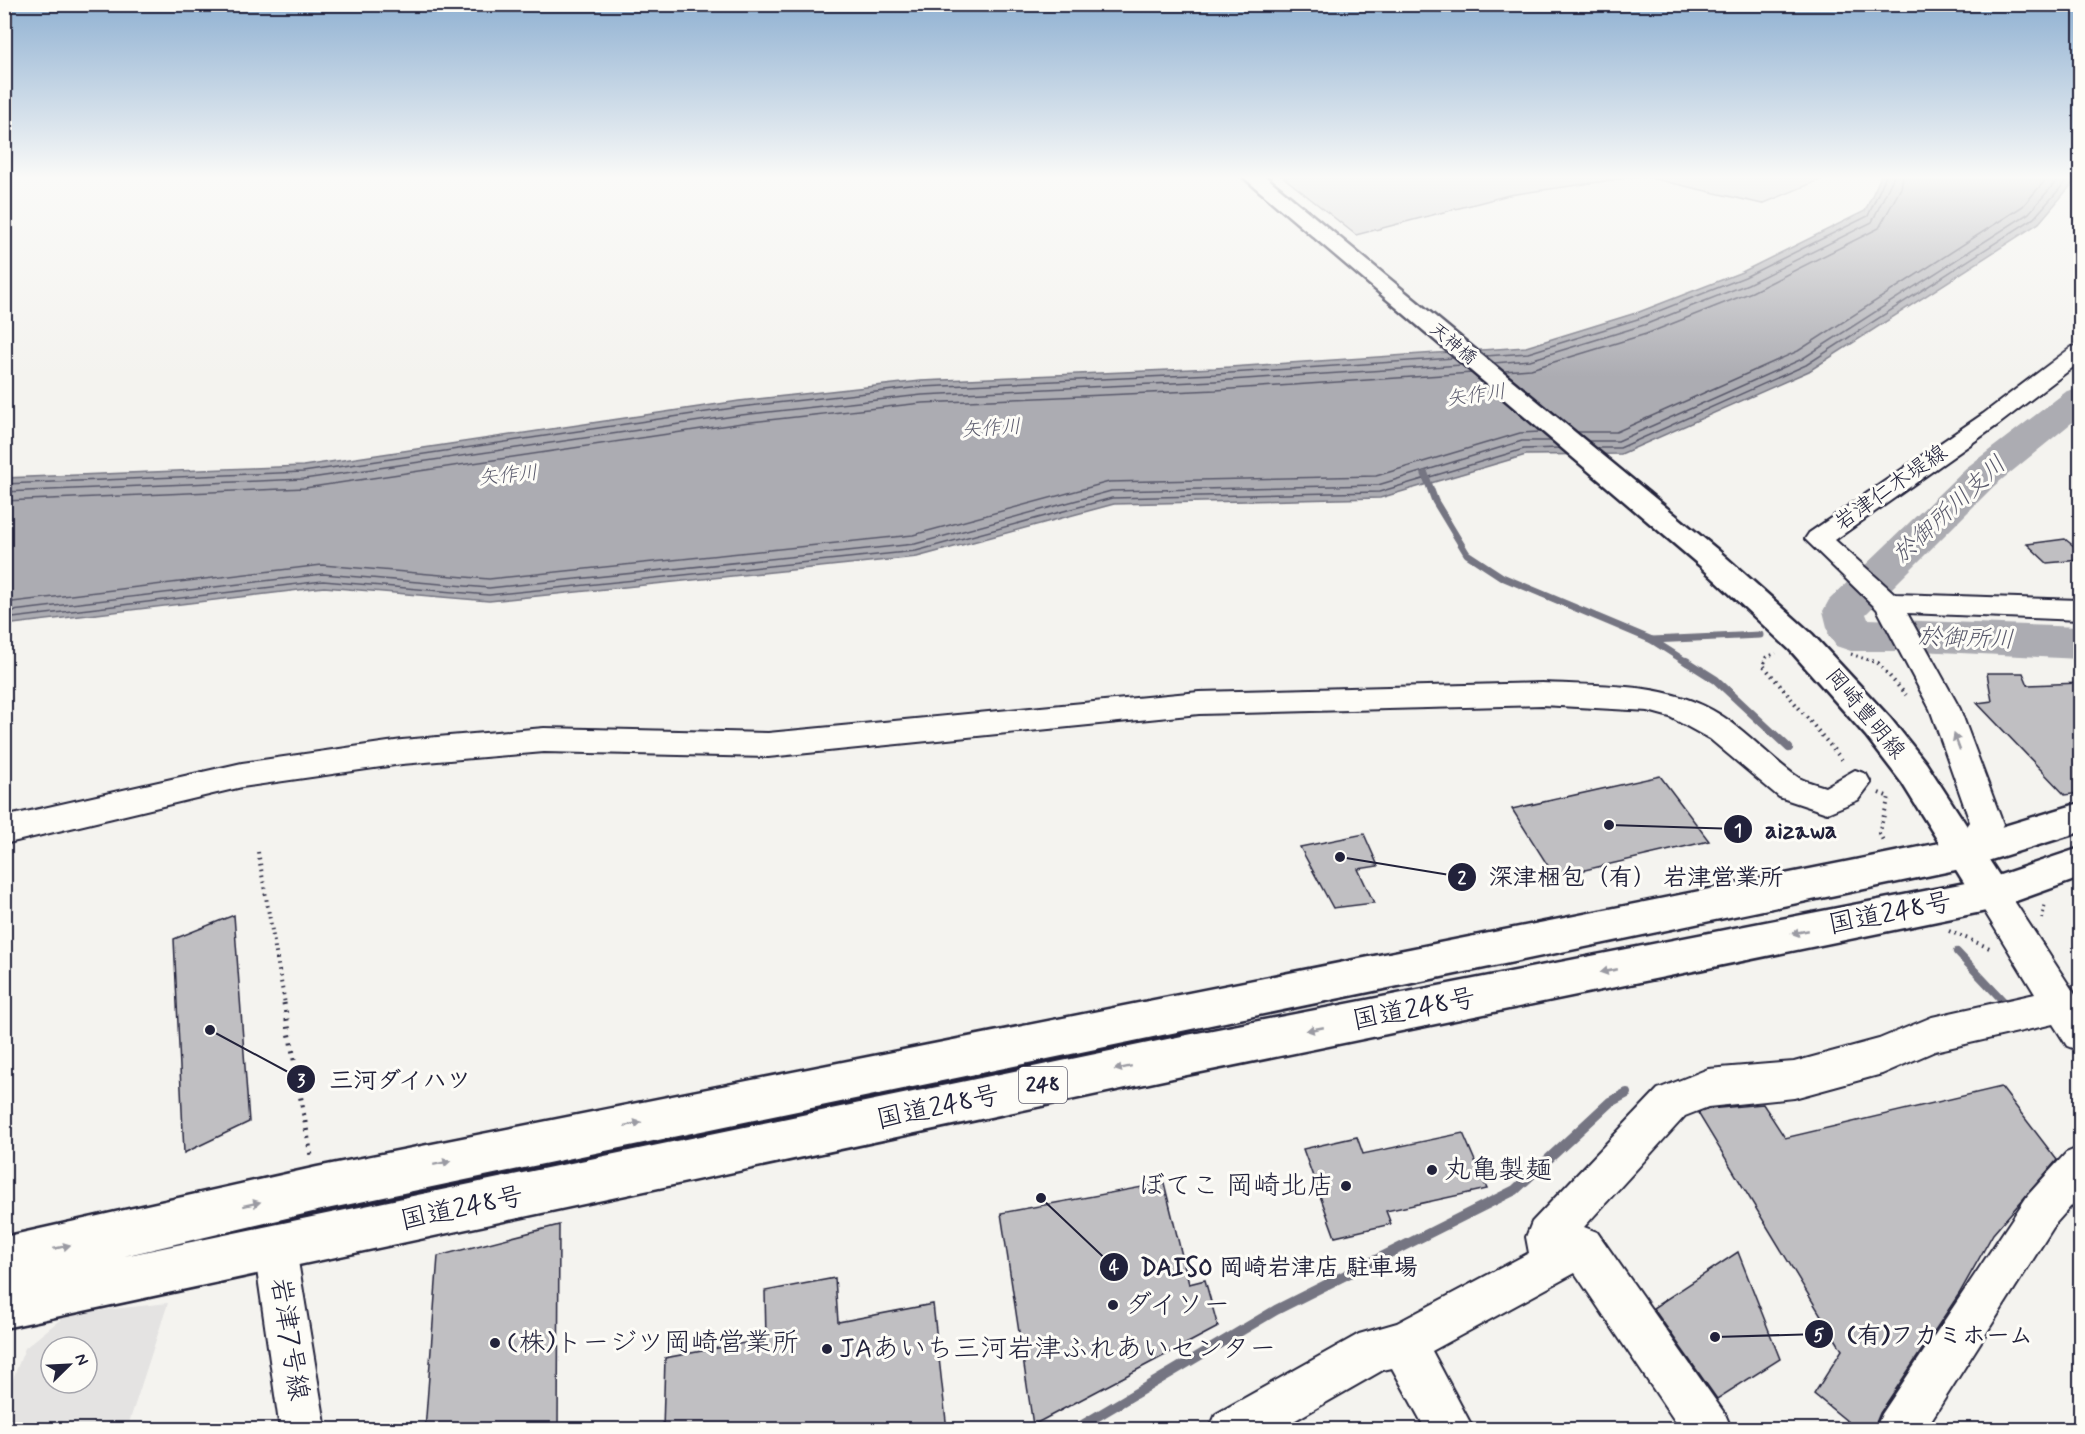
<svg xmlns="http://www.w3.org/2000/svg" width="2085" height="1434" viewBox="0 0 2085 1434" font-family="Mynerve,'Klee One',sans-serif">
<rect width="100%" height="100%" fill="#f4f3ef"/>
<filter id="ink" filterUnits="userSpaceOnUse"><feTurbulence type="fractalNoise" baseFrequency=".0167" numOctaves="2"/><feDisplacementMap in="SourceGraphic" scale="12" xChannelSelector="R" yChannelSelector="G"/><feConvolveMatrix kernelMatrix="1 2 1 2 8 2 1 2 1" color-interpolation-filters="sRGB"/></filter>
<g filter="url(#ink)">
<path fill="#e4e3e2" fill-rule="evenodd" d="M168,1303L127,1429H5L4,1401L25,1348L67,1314ZM51,1347H87V1383H51Z"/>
<g fill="#d5d4d5" stroke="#7c7b88" stroke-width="1.5">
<polygon points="1282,176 1640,176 1509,195 1356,235"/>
<polygon points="1642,176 1829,176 1762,204"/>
</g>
<polygon fill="#acacb2" stroke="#757582" stroke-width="1.5" points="1881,176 2079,176 2039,223 1809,371 1621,454 1526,455 1380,498 1114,504 917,557 489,601 324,587 5,625 4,478 303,466 739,401 921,381 1215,368 1526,347 1639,312 1742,272 1865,211"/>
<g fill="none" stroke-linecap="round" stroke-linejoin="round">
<g stroke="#59596b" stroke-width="1.5">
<polyline points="1485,356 1528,353 1641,318 1745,277 1868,216 1886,176"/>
<polyline points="1494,363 1530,360 1644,325 1748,284 1872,222 1894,176"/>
<polyline points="1504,371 1531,369 1646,334 1752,292 1879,228 1901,188 1903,176"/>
<polyline points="1577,432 1616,432 1798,351 2023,206 2049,176"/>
<polyline points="1588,441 1618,441 1802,359 2029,213 2061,176"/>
<polyline points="1597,448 1620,448 1806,365 2034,218 2071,176"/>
<polyline points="4,484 303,472 740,407 921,387 1215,374 1454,358"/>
<polyline points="4,492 304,479 741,415 922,395 1215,381 1462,365"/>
<polyline points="4,501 305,488 742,423 922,403 1216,390 1472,373"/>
<polyline points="4,603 322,565 489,579 913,535 1109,482 1376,476 1520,433 1540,432"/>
<polyline points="4,612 323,574 489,588 915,544 1111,491 1378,485 1522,441 1551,441"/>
<polyline points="4,619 323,581 489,595 916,551 1112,498 1379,492 1524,449 1560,448"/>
</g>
<g stroke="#757582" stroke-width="7">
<polyline points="1425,474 1435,501 1467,554 1502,577 1652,640 1760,635"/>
<polyline points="1832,634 1851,635"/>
<polyline points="1652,640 1688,663"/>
</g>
<g stroke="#757582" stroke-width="8">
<polyline points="1686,661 1716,680 1789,748"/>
<polyline points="1957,952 2006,1004"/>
</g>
<g stroke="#757582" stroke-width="10">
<polyline points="2005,1003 2007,1005"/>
<polyline points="1074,1430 1276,1310 1515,1190 1610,1102 1627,1093"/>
</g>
<polygon fill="#acacb2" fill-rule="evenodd" points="2080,388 2080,416 1994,486 1866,614 1868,619 2080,627 2080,659 1920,651 1851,651 1836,646 1829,635 1823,611 1829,600 1966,468 2067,391"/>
</g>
<g fill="#c0bfc2" stroke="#22223b" stroke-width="1.5">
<polygon points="2065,539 2080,551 2080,560 2047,563 2027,544"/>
<polygon points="1987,673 2023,673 2028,685 2080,683 2080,793 2065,795 1977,703 1992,701"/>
<polygon points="1660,776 1709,841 1555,877 1512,809"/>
<polygon points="1364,834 1378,866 1358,869 1374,903 1333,908 1300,847"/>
<polygon points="234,915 249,1122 184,1153 174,939"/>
<polygon points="2001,1087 2057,1160 1993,1234 1959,1294 1880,1413 1873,1430 1858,1430 1814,1394 1842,1350 1698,1113 1709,1109 1763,1104 1785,1138"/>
<polygon points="1463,1133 1487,1189 1386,1211 1391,1224 1335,1237 1303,1149 1357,1137 1363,1154"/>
<polygon points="1164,1183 1189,1284 1205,1280 1218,1327 1033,1425 1001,1213"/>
<polygon points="559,1225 558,1430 425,1430 438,1256"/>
<polygon points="1738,1252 1780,1359 1717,1399 1653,1308"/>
<polygon points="835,1278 838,1322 933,1304 947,1430 663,1430 665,1358 766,1339 765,1291"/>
</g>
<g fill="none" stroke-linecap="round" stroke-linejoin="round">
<defs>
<g id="minor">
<path d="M2080,345V362L1999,424L1835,540L1895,594L2080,600V620L1907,613L1960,709L2003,824C1993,845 1979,872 1953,863L1949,853L1970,822L1930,709L1877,609L1805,539L1809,533L1983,414L2072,347Z"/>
<path d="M1542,683C1599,686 1661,682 1712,710C1745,728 1769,758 1799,778C1807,782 1817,784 1825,787L1855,770L1866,774L1871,783L1858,800L1827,813L1779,797L1710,739L1670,717L1648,711L1542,705L1199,714L768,757L544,752L402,764L242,787L4,844V817L242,763L402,740L544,728L768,733L1199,692Z"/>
<polygon points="1991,879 2003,884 2080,1002 2080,1051 2067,1046 2053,1024 1935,1051 1882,1074 1794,1098 1708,1107 1685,1116 1584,1227 1597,1232 1725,1414 1732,1430 1681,1430 1575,1273 1432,1351 1474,1430 1426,1430 1392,1368 1383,1370 1278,1430 1209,1430 1216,1414 1359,1334 1397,1323 1529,1253 1526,1237 1532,1222 1658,1089 1708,1069 1794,1062 1879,1039 1932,1017 2035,994 1974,894 1979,884"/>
<polygon points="2080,1147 2080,1196 2056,1223 1925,1430 1875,1430 1882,1414 2028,1195 2066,1153"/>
<polygon points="275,1228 290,1234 296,1249 326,1430 280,1430 254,1249 260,1234"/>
</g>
<polygon id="major" points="1242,176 1265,176 1719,551 1812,634 1890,718 1926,763 2004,883 2010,894 2004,905 1991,910 1978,905 1902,783 1866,736 1790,650 1699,565"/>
<polygon id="highway" points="2080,803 2080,832 1965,868 317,1211 124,1256 1182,1036 1991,878 2080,848 2080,878 1991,910 1182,1076 4,1328 4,1237 317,1167 1965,838"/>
</defs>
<use href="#minor" stroke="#22223b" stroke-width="4"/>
<use href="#major" stroke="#22223b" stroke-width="5"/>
<use href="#highway" stroke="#22223b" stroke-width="5"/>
<g stroke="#22223b" stroke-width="3" stroke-dasharray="1.5 4" stroke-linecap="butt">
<polyline points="1851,654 1877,663"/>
<polyline points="1764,663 1767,657 1776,653"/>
</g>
<g stroke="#22223b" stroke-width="4" stroke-dasharray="1.5 4.5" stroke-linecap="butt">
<polyline points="1765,661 1763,665 1844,762"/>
<polyline points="1872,661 1878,663 1906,695"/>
<polyline points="1879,793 1889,797 1879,833 1884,842"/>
<polyline points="258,852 285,1004"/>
<polyline points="2042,919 2045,902"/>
<polyline points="1949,931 1992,949"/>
</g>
<polyline stroke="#22223b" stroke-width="5" stroke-dasharray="2 6" stroke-linecap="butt" points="284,1003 311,1156"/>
<use href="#minor" fill="#fdfcf7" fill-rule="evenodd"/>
<use href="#major" fill="#fdfcf7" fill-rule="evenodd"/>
<use href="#highway" fill="#fdfcf7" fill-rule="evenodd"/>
</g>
<defs><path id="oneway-solid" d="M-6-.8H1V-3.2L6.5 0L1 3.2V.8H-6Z" transform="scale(1.5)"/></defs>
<g fill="#9a9aa2">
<use href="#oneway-solid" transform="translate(1957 742) rotate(-110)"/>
<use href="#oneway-solid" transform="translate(1800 932) rotate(169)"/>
<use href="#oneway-solid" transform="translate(1609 971) rotate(169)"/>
<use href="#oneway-solid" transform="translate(1315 1029) rotate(169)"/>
<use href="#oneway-solid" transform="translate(1123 1068) rotate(168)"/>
<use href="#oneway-solid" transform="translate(633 1124) rotate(-12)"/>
<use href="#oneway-solid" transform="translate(442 1163) rotate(-12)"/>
<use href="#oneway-solid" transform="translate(252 1204) rotate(-13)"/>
<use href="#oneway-solid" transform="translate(62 1247) rotate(-13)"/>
</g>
</g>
<linearGradient id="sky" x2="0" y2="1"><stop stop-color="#90b1d2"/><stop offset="0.47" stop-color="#fafaf8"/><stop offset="1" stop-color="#fafaf8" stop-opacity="0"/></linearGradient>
<rect width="2085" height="377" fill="url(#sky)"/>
<g fill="#22223b" stroke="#fdfcf7" stroke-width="2">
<circle cx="1432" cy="1170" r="6"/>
<circle cx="1346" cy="1186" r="6"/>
<circle cx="1113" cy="1305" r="6"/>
<circle cx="495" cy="1343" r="6"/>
<circle cx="827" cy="1349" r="6"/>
</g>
<g text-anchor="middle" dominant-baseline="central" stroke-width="6" stroke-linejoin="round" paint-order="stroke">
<g font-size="18" fill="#22223b" stroke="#fdfcf7">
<text transform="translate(1453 344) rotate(40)">天神橋</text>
</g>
<g font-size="20" font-style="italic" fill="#59596b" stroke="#fdfcf7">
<text transform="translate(1476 396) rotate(-8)">矢作川</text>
<text transform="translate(991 429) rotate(-4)">矢作川</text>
<text transform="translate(508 476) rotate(-6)">矢作川</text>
</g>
<rect fill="#fdfcf7" stroke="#646373" stroke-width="1.5" x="1019" y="1067" width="48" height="36" rx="4.5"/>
<g font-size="21" font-weight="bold" fill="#22223b">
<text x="1043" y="1085">248</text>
</g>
<g font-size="22" fill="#22223b" stroke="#fdfcf7">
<text transform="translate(1891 488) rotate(-35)">岩津仁木堤線</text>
<text transform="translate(1865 714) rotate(50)">岡崎豊明線</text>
</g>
<g font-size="24" font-style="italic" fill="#59596b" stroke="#fdfcf7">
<text transform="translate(1950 510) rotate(-43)">於御所川支川</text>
<text transform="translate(1966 639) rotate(2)">於御所川</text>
</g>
<g font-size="27" fill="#22223b" stroke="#fdfcf7">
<text transform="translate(1890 914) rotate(-11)">国道248号</text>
<text transform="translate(1414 1010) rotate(-11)">国道248号</text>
<text transform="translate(938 1108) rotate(-12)">国道248号</text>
<text transform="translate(462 1209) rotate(-12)">国道248号</text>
<text transform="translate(289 1339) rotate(81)">岩津7号線</text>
</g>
<g font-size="27" fill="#22223b" stroke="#fdfcf7" text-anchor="start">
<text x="1444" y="1170">丸亀製麺</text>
<text x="1334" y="1186" text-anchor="end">ぼてこ 岡崎北店</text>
<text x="1125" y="1305">ダイソー</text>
<text x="507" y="1343">(株)トージツ岡崎営業所</text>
<text x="839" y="1349">JAあいち三河岩津ふれあいセンター</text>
</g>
</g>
<path fill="none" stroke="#22223b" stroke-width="2" d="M1609 825L1738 829M1340 857L1462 877M210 1030L301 1079M1041 1198L1114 1267M1715 1337L1819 1334"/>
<g fill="#22223b" stroke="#fdfcf7" stroke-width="2">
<circle cx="1609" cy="825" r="6"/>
<circle cx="1340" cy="857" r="6"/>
<circle cx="210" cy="1030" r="6"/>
<circle cx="1041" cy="1198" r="6"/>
<circle cx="1715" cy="1337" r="6"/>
<circle cx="1738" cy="829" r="15"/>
<circle cx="1462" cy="877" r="15"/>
<circle cx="301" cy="1079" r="15"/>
<circle cx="1114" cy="1267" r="15"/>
<circle cx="1819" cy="1334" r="15"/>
</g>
<g font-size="18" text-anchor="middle" font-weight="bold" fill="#fff">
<text x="1738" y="836">1</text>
<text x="1462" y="883">2</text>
<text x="301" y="1086">3</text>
<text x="1114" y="1273">4</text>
<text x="1819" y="1341">5</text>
</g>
<g font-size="24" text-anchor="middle" font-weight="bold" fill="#22223b" stroke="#fdfcf7" stroke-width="6" stroke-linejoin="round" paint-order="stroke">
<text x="1801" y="838">aizawa</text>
<text x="1636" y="885">深津梱包（有） 岩津営業所</text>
<text x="400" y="1088">三河ダイハツ</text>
<text x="1279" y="1275">DAISO 岡崎岩津店 駐車場</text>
<text x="1940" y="1343">(有)フカミホーム</text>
</g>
<rect width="2085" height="1434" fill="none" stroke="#fdfcf7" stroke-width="24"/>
<rect x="12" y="12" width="2061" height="1410" fill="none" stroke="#22223b" stroke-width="2" filter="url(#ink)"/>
<g transform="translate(69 1365) rotate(66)"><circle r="28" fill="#fdfcf7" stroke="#a5a5ac" stroke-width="1.5"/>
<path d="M0-4.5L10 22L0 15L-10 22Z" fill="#22223b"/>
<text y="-9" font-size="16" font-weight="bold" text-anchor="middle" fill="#22223b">N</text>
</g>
</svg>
